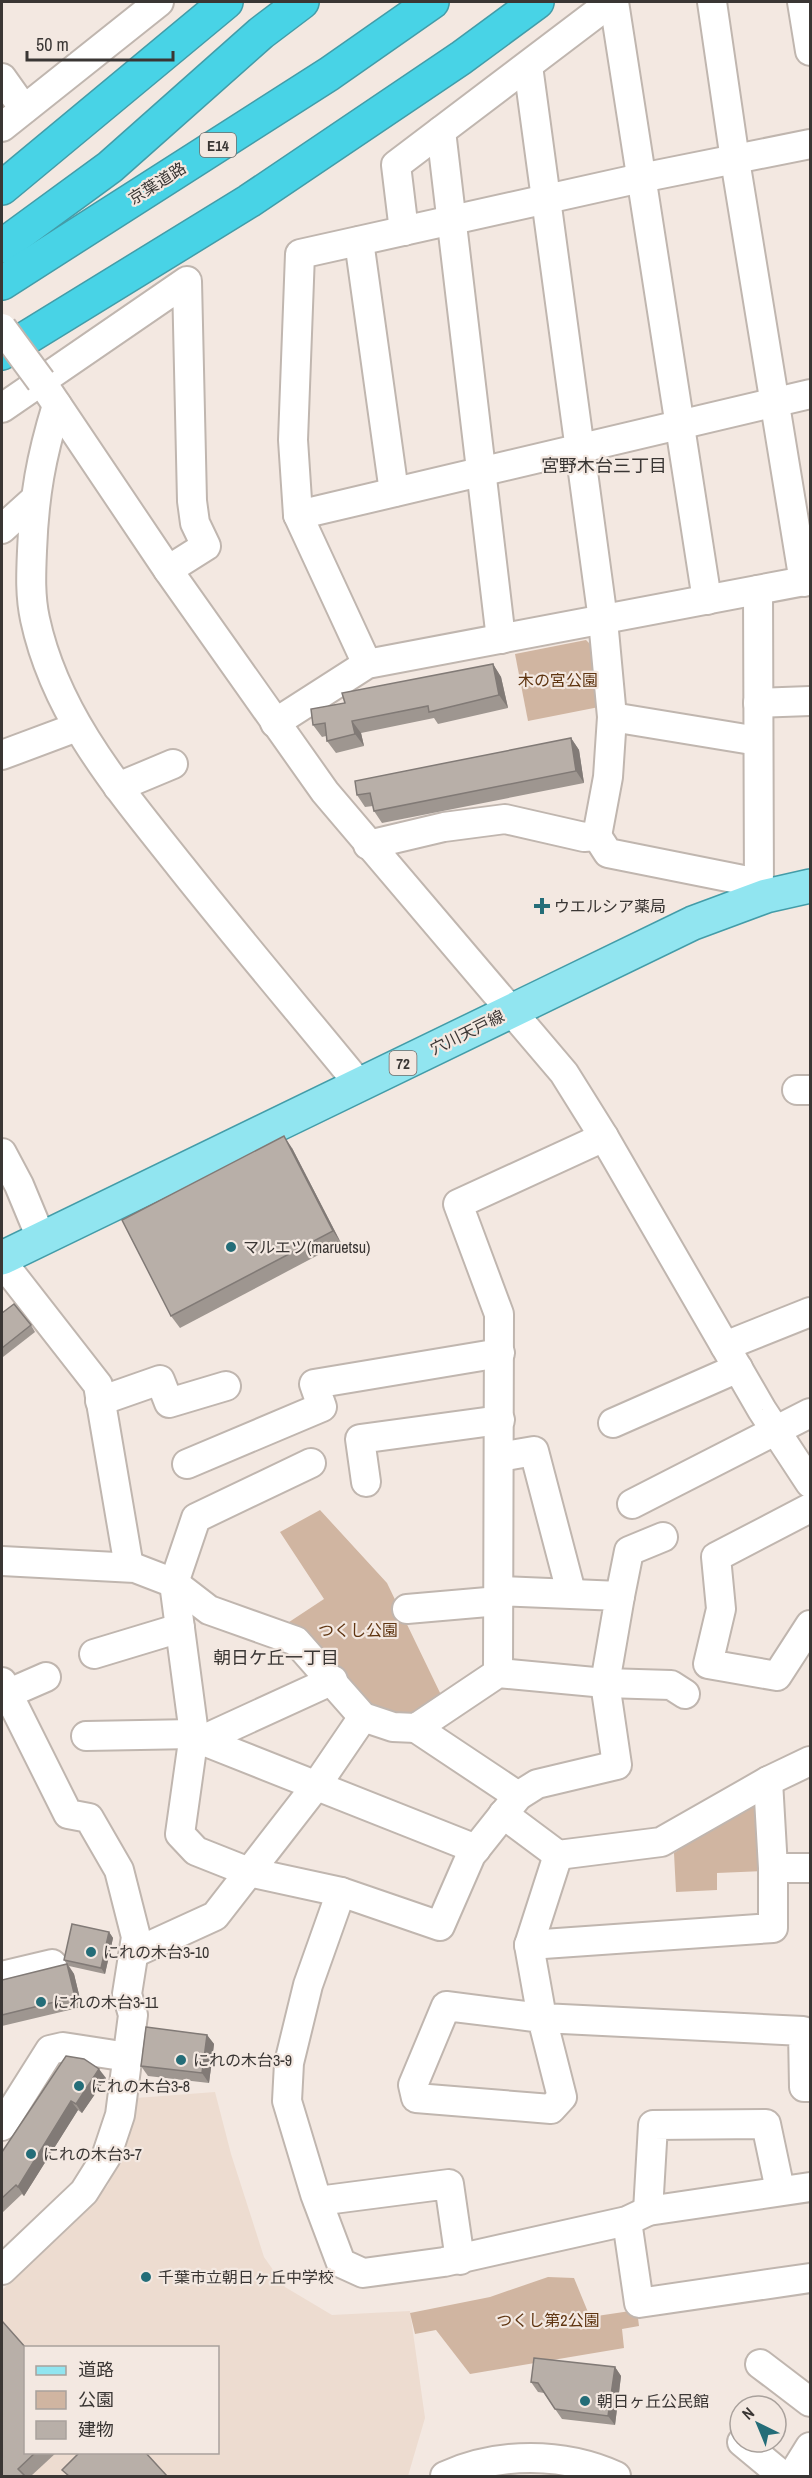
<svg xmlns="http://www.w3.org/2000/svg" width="812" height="2478" viewBox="0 0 812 2478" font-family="'Archivo Narrow','Noto Sans JP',sans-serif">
<rect width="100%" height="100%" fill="#f3e8e1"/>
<path fill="#eddcd0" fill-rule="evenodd" d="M215,2092L231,2154L264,2257L285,2287L332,2315L410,2311L425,2418L408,2476H2V2290L95,2201L108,2185L129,2139L136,2098ZM26,2348H218V2452H26Z"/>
<g fill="#d0b5a1">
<polygon points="586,640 592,646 599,707 528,721 515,654"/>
<polygon points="320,1510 387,1583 443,1699 411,1721 388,1721 277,1630 324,1599 280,1532"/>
<polygon points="753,1802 760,1802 767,1871 717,1873 717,1890 676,1892 674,1853"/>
<polygon points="548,2277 574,2278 590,2317 637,2310 639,2326 622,2329 624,2348 470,2374 436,2330 415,2334 410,2313 490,2297"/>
</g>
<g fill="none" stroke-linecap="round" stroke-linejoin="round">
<defs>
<g id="minor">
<polyline points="614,2 707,600"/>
<polyline points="712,2 735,160 804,582"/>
<polyline points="802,2 810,51"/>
<polyline points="528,66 603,620 612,717 608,777 597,836"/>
<polyline points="2,78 24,109"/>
<polyline points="2,127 159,2"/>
<polyline points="441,131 501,639"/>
<polyline points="404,231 396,165 611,2"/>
<polyline points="359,241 394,492"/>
<polyline points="41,381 168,570 325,792 564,1073 604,1137 762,1410 810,1483"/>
<path d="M57,405C41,457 34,496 32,551C31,574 30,596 35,619C56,717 121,791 181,867C239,940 300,1012 359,1084"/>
<polyline points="2,408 187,281 192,501 195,523 206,546 168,570"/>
<polyline points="298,515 810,394"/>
<polyline points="2,529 34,500"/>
<polyline points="758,590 759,899"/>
<polyline points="367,664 298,515 293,440 300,254 641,178 810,144"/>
<polyline points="758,703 810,701"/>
<polyline points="612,717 758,741"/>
<polyline points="275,723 367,664 810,580"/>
<polyline points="2,755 77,727"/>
<polyline points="118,787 173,764"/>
<polyline points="368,845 444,827 505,819 584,837 597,836 608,853 758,883"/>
<polyline points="797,1090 810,1090"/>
<polyline points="2,1153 19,1185 41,1238"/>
<polyline points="2,1262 98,1385 129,1567"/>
<polyline points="725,1346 810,1312"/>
<polyline points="100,1401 160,1380 169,1403 226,1386"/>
<polyline points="613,1423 738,1368"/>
<polyline points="500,1457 534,1451 571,1592"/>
<polyline points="311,1463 196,1518 174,1583 194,1734 180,1834 196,1851 249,1872 341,1892 440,1926 471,1855 518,1796 537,1784 617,1765 605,1683 620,1596 499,1591"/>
<polyline points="187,1464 322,1407 314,1384 500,1353"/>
<polyline points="366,1482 360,1439 500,1420"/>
<polyline points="632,1504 810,1413"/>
<polyline points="810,1508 716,1557 721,1609 708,1664 777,1676 810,1625"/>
<polyline points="2,1561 135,1568 174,1583 209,1610 296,1641 363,1717 393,1727 416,1728 498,1673 605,1683 671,1685 685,1694"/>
<polyline points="620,1596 629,1551 663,1537"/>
<polyline points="407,1609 499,1601"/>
<polyline points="94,1654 180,1628"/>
<polyline points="498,1673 499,1314 458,1204 604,1137"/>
<polyline points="2,1682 68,1814 89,1818 119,1870 136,1937 127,1994 133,2015 120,2115 106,2157 84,2192 2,2270"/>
<polyline points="7,1694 46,1677"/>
<polyline points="416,1728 518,1796"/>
<polyline points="86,1736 194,1734 206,1742 476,1849"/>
<polyline points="202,1740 333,1680"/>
<polyline points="503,1814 558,1855 661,1842 768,1781 810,1761"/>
<polyline points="558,1855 529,1945 542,2018 562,2097 551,2109 416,2098 413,2085 446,2006 542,2018 803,2031 804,2087 810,2087"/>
<polyline points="773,1868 810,1868"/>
<polyline points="341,1892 308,1985 289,2063 287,2101 315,2194 341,2263 363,2273 444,2262 627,2221 648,2211 810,2187"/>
<polyline points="529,1945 773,1928 773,1868 768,1781"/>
<polyline points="134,1953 215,1916 316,1786 363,1717"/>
<polyline points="2,1976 52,1964"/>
<polyline points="2,2126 50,2050 63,2047 128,2057"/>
<polyline points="318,2201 449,2184 460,2260"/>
<polyline points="648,2211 653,2125 766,2124 780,2190"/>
<polyline points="627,2221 639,2303 810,2278"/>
<polyline points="760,2364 810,2402"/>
<polyline points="742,2442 783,2476"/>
<path d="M445,2476C498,2452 563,2452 616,2476"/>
<polyline points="792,2476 810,2447"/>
</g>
<polyline id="major" points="2,1258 693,923 766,896 810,886"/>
<g id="highway">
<polyline points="2,188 226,2"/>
<polyline points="2,246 110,167 261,33 302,2"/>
<polyline points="2,283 329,74 432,2"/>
<polyline points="2,353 249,201 461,58 537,2"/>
</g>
</defs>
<use href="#minor" stroke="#c0b6af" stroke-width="32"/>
<use href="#major" stroke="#439ca8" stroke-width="36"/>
<use href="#highway" stroke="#439ca8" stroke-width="36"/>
<use href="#minor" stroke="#fff" stroke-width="28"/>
<use href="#major" stroke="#91e5f0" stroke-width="33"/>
<use href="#highway" stroke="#48d3e6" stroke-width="33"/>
<defs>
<polyline id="minor-bridge" points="2,328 41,381"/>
</defs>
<use href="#minor-bridge" stroke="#c0b6af" stroke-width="32" stroke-linecap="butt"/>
<use href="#minor-bridge" stroke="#fff" stroke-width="28"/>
</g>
<g fill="#9e9690">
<polygon points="493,664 501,677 508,708 438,724 434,718 361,733 364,746 336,753 327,741 326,736 322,737 313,725 345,703"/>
<polygon points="571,738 579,750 584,783 382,823 374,811 373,806 365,807 357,795"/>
<polygon points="292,1148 341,1243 180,1328 171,1316"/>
<polygon points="2,1313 31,1325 35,1332 3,1357 2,1355"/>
<polygon points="109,1932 113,1938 105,1974 69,1966 74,1974 82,2007 2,2026 2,1980 67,1964 64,1960"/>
<polygon points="207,2035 214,2044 209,2083 148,2076 141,2066"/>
<polygon points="106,2078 82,2113 78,2110 24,2196 22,2194 2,2213 2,2152"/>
<polygon points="615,2367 621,2376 615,2425 562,2419 544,2393 538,2392 531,2382"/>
<polygon points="26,2452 57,2452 31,2476 2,2476"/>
</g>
<g fill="#817a76">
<polygon points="493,664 501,677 508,708 499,695"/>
<polygon points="352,721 361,733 364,746 355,734"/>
<polygon points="571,738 579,750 584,783 576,771"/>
<polygon points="284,1136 292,1148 341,1243 333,1231"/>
<polygon points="109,1932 113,1938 105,1974 101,1968"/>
<polygon points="67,1964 74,1974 82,2007 75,1997"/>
<polygon points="207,2035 214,2044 209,2083 202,2073"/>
<polygon points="99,2069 106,2078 82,2113 76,2104"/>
<polygon points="71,2101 78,2110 24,2196 18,2187"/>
<polygon points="615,2367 621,2376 615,2425 608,2416"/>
</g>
<g fill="#b8afa8" stroke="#817a76" stroke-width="1.5">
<polygon points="493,664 499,695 429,712 428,706 352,721 355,734 327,741 325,723 313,725 311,709 345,703 342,693"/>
<polygon points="571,738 576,771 374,811 370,793 357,795 355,781"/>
<polygon points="284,1136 333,1231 171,1316 122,1220"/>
<polygon points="14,1304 31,1325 2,1348 2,1313"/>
<polygon points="72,1924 109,1932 101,1968 64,1960"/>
<polygon points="67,1964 75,1997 2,2015 2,1980"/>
<polygon points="146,2027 207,2035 202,2073 141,2066"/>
<polygon points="66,2056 84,2059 99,2069 76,2104 71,2101 18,2187 16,2185 2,2198 2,2152"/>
<polygon points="2,2321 26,2348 26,2452 36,2452 18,2469 25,2476 2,2476"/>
<polygon points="534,2358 615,2367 608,2416 555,2409 538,2383 531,2382"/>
<polygon points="80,2452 145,2452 167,2476 69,2476 62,2470"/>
</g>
<g fill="#246d78" stroke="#f3e8e1" stroke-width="2">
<path d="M539 897h6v6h6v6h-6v6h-6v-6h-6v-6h6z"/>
<circle cx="231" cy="1247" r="6"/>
<circle cx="91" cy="1952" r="6"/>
<circle cx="41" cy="2002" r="6"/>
<circle cx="181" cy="2060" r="6"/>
<circle cx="79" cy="2086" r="6"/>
<circle cx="31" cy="2154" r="6"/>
<circle cx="146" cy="2277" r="6"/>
<circle cx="585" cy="2401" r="6"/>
</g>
<g text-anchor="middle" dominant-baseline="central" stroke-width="4.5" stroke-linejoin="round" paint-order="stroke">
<g fill="#f3e8e1" stroke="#726b68" stroke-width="1.5">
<rect x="200" y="133" width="36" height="24" rx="4.5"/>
<rect x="389.5" y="1051" width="27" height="24" rx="4.5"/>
</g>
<g font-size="15" font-weight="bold" fill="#3a3634">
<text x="218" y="145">E14</text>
<text x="403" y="1063">72</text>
</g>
<g font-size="16" fill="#3a3634" stroke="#f3e8e1">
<text transform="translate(157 183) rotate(-32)">京葉道路</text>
<text transform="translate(467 1032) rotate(-26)">穴川天戸線</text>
</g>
<g font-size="16" fill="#5f3511" stroke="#f3e8e1">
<text x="558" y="680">木の宮公園</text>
<text x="358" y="1630">つくし公園</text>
<text x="548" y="2320">つくし第2公園</text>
</g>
<g font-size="16" fill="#3a3634" stroke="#f3e8e1" text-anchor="start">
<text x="554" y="906">ウエルシア薬局</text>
<text x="243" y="1247">マルエツ(maruetsu)</text>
<text x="103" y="1952">にれの木台3-10</text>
<text x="53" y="2002">にれの木台3-11</text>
<text x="193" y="2060">にれの木台3-9</text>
<text x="91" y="2086">にれの木台3-8</text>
<text x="43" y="2154">にれの木台3-7</text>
<text x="158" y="2277">千葉市立朝日ヶ丘中学校</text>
<text x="597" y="2401">朝日ヶ丘公民館</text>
</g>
<g font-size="18" fill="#3a3634" stroke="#f3e8e1">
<text x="604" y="465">宮野木台三丁目</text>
<text x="276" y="1657">朝日ケ丘一丁目</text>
</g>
</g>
<rect width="812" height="2478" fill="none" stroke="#3a3634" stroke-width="6"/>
<rect x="24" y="2346" width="195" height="108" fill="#f3e8e1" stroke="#a9a19c" stroke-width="1.5"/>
<rect x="36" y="2366" width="30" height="9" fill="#91e5f0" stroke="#a9a19c" stroke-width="1.5"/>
<text x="78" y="2376" font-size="18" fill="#3a3634">道路</text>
<rect x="36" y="2391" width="30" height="18" fill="#d0b5a1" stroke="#a9a19c" stroke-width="1.5"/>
<text x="78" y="2406" font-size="18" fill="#3a3634">公園</text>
<rect x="36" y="2421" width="30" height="18" fill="#b8afa8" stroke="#a9a19c" stroke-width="1.5"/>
<text x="78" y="2436" font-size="18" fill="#3a3634">建物</text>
<g transform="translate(758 2424) rotate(317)"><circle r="28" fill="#f3e8e1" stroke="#a9a19c" stroke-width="1.5"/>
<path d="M0-4.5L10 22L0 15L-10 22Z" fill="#246d78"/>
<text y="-9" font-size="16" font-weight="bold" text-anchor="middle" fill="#3a3634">N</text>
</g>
<path d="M27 51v9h146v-9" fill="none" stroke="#3a3634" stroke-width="3"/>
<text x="36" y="51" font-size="18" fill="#3a3634" stroke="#f3e8e1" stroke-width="4.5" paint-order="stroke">50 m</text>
</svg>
